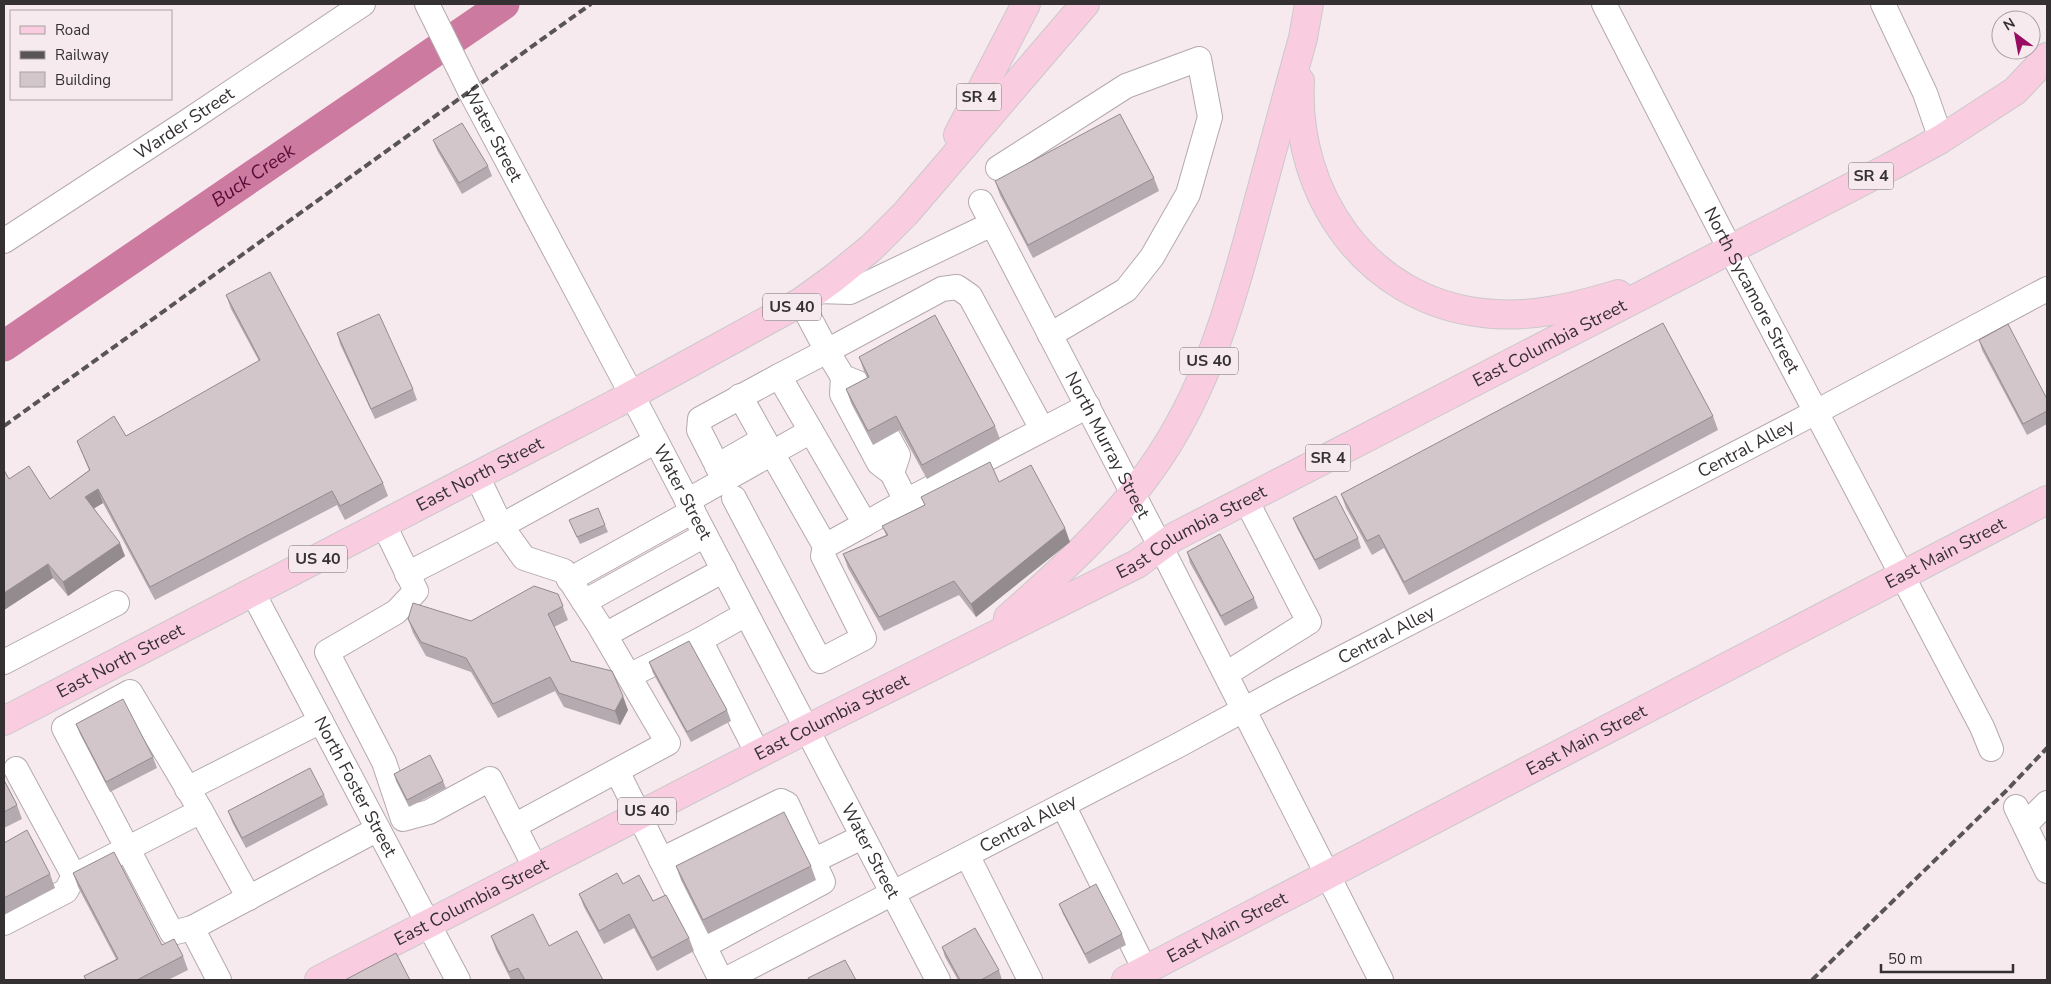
<svg xmlns="http://www.w3.org/2000/svg" width="2051" height="984" viewBox="0 0 2051 984" font-family="'Nunito Sans',sans-serif">
<rect width="100%" height="100%" fill="#f6eaee"/>
<g fill="none" stroke-linecap="round" stroke-linejoin="round">
<path stroke="#cc7aa0" stroke-width="31" id="s1" d="M4,346L504,4"/>
<defs>
<g id="minor">
<path id="s2" d="M427,4L470,91L632,395L938,980"/>
<path id="s3" d="M1604,4L1730,249L1982,727L1991,749"/>
<polyline points="1883,4 1925,93 1941,139"/>
<polyline points="998,168 1126,86 1199,59 1210,117 1188,194 1152,257 1126,290 1050,335"/>
<path id="s4" d="M981,202L1170,565L1381,980"/>
<path id="s5" d="M4,241L182,125L363,4"/>
<polyline points="817,291 850,292 992,224"/>
<polyline points="801,302 827,351 779,376 811,431"/>
<polyline points="843,377 842,394 879,463 892,473 906,501"/>
<polyline points="864,395 858,383 843,377 827,351 942,289 957,287 970,296 1042,429"/>
<polyline points="740,396 764,439"/>
<polyline points="888,437 898,455 892,473"/>
<polyline points="717,466 764,439 825,546"/>
<polyline points="724,479 699,430 700,419 779,376"/>
<polyline points="734,498 820,661 864,638 823,556 825,546 865,524"/>
<polyline points="687,501 811,431 865,524 906,501 1088,406"/>
<polyline points="384,525 416,591 396,612 327,652 384,762 403,819 429,812 490,779 514,826 668,743 599,625 564,571 524,558 501,526 477,476"/>
<polyline points="407,574 501,526 656,441"/>
<polyline points="569,580 693,511"/>
<path id="s6" d="M253,593L458,980"/>
<polyline points="584,602 705,535"/>
<polyline points="605,635 724,570"/>
<polyline points="700,640 758,754"/>
<polyline points="4,662 117,603"/>
<polyline points="1226,674 1309,622 1246,500"/>
<polyline points="629,676 700,640 746,614"/>
<polyline points="16,769 74,876"/>
<polyline points="617,771 721,980"/>
<polyline points="187,789 321,721"/>
<polyline points="1063,805 1145,970"/>
<polyline points="2016,807 2047,871"/>
<polyline points="201,811 249,898"/>
<polyline points="2025,825 2047,803"/>
<polyline points="514,826 536,869"/>
<polyline points="967,855 1030,980"/>
<polyline points="661,860 781,801 787,804 823,882 704,946"/>
<polyline points="815,860 862,837"/>
<polyline points="4,923 66,891 74,876 201,811 130,692 64,728 172,933 192,928"/>
<polyline points="219,980 192,928 378,829"/>
<path id="s7" d="M725,980L1177,746L1280,690L1816,412L2047,289"/>
</g>
<g id="major">
<path d="M1300,81C1294,194 1366,300 1483,313C1529,319 1575,307 1618,294"/>
<polyline points="958,135 1026,4"/>
<path d="M1008,618C1060,572 1112,525 1152,468C1207,391 1232,300 1256,210C1272,152 1287,95 1303,38L1309,4"/>
<path id="s8" d="M4,721L615,404L801,302L834,278L871,248L906,213L1085,4"/>
<path id="s9" d="M319,980L807,729L1137,564L1174,537L1892,166L1941,139L2015,91L2047,57"/>
<path id="s10" d="M1126,980L2047,500"/>
</g>
</defs>
<use href="#minor" stroke="#b4a9ad" stroke-width="26"/>
<use href="#major" stroke="#cac9ca" stroke-width="30"/>
<use href="#minor" stroke="#fff" stroke-width="24"/>
<use href="#major" stroke="#facce0" stroke-width="28"/>
<g stroke="#595456" stroke-width="4" stroke-dasharray="8 4" stroke-linecap="butt">
<polyline points="4,426 591,4"/>
<polyline points="1812,980 2006,791 2047,748"/>
</g>
</g>
<g fill="#b5aaaf">
<polygon points="433,140 488,166 492,176 462,194 437,150"/>
<polygon points="1154,178 1159,191 1033,258 1000,195 995,181"/>
<polygon points="226,295 383,483 388,496 345,520 337,505 155,600 103,503 94,508 125,556 68,596 53,578 4,610 4,470 9,479 50,499 89,470 77,441 126,436 259,361 231,309"/>
<polygon points="337,333 413,389 417,400 375,419 340,344"/>
<polygon points="1979,340 2047,399 2047,424 2027,435 1982,350"/>
<polygon points="859,357 995,426 1000,439 927,479 900,430 873,445 851,403 846,389 867,378 864,371"/>
<polygon points="1713,416 1718,430 1409,595 1384,548 1372,555 1346,508 1341,494"/>
<polygon points="999,482 1070,542 976,617 959,595 884,631 848,568 843,554 886,535 882,526 925,506 921,497"/>
<polygon points="1293,518 1358,538 1361,548 1319,570 1297,528"/>
<polygon points="569,520 605,525 608,532 580,544"/>
<polygon points="1187,552 1254,598 1258,608 1225,626 1190,563"/>
<polygon points="558,594 568,620 554,627 571,661 628,710 620,725 564,707 555,691 498,718 471,672 426,656 413,633 408,619 471,621"/>
<polygon points="649,662 727,710 731,721 691,742 653,673"/>
<polygon points="76,724 153,757 157,768 110,792 80,734"/>
<polygon points="394,774 443,781 446,788 409,807 396,781"/>
<polygon points="4,780 17,805 22,819 4,828"/>
<polygon points="324,795 328,805 246,848 232,822 228,811"/>
<polygon points="4,843 50,874 55,888 4,915"/>
<polygon points="676,866 811,866 816,880 708,934 681,880"/>
<polygon points="73,873 162,945 183,956 188,970 168,980 86,980 84,976 116,959 78,887"/>
<polygon points="623,884 653,901 689,938 694,951 657,971 634,928 604,944 584,907 579,894"/>
<polygon points="1059,904 1122,934 1126,945 1089,964 1063,914"/>
<polygon points="491,936 549,946 603,980 511,980 496,950"/>
<polygon points="942,947 999,970 1002,980 958,980 945,957"/>
</g>
<g fill="#938b8e">
<polygon points="98,489 103,503 90,511 85,497"/>
<polygon points="1065,528 1070,542 976,617 971,604"/>
<polygon points="120,543 125,556 68,596 63,582"/>
<polygon points="48,564 53,578 4,610 4,593"/>
<polygon points="623,696 628,710 620,725 615,711"/>
</g>
<g fill="#d2c6cb" stroke="#938b8e">
<polygon points="1120,114 1154,178 1028,245 995,181"/>
<polygon points="462,123 488,166 459,183 433,140"/>
<polygon points="270,272 383,483 340,506 332,491 150,587 98,489 85,497 120,543 63,582 48,564 4,593 4,470 9,479 29,466 50,499 90,470 77,441 114,416 126,436 260,360 226,295"/>
<polygon points="379,314 413,389 371,409 337,333"/>
<polygon points="935,315 995,426 922,465 896,416 868,431 846,389 869,377 859,357"/>
<polygon points="1663,323 1713,416 1404,582 1379,535 1367,541 1341,494"/>
<polygon points="2008,324 2047,399 2047,411 2023,424 1979,340"/>
<polygon points="990,462 999,482 1031,465 1065,528 971,604 954,581 879,617 843,554 888,535 882,526 925,505 921,497"/>
<polygon points="1336,496 1358,538 1315,560 1293,518"/>
<polygon points="598,508 605,525 577,537 569,520"/>
<polygon points="1220,534 1254,598 1221,616 1187,552"/>
<polygon points="534,586 558,594 563,606 548,614 571,661 612,671 623,696 615,711 559,693 550,677 493,704 466,658 421,642 408,619 413,603 471,621"/>
<polygon points="689,641 727,710 687,732 649,662"/>
<polygon points="123,699 153,757 106,782 76,724"/>
<polygon points="430,755 443,781 407,800 394,774"/>
<polygon points="310,768 324,795 242,838 228,811"/>
<polygon points="4,780 17,805 4,812"/>
<polygon points="784,812 811,866 703,920 676,866"/>
<polygon points="27,830 50,874 4,898 4,843"/>
<polygon points="114,852 162,945 174,939 183,956 137,980 86,980 84,976 118,959 73,873"/>
<polygon points="617,873 623,884 639,875 653,901 666,895 689,938 652,958 629,914 599,931 579,894"/>
<polygon points="1096,884 1122,934 1085,954 1059,904"/>
<polygon points="533,914 549,946 577,931 603,980 525,980 518,968 509,972 491,936"/>
<polygon points="975,928 999,970 981,980 960,980 942,947"/>
<polygon points="396,953 410,980 345,980"/>
<polygon points="845,960 856,980 809,980 808,978"/>
</g>
<g text-anchor="middle" dominant-baseline="central" stroke-width="4" stroke-linejoin="round" paint-order="stroke">
<g fill="#f6eaee" stroke="#6f686b" stroke-width="1">
<rect x="956.5" y="83.5" width="45" height="27" rx="4"/>
<rect x="1848.5" y="162.5" width="45" height="27" rx="4"/>
<rect x="763" y="293.5" width="58" height="27" rx="4"/>
<rect x="1180" y="347.5" width="58" height="27" rx="4"/>
<rect x="1305.5" y="444.5" width="45" height="27" rx="4"/>
<rect x="289" y="545.5" width="58" height="27" rx="4"/>
<rect x="618" y="797.5" width="58" height="27" rx="4"/>
</g>
<g font-size="16" font-weight="bold" fill="#353133">
<text x="979" y="97">SR 4</text>
<text x="1871" y="176">SR 4</text>
<text x="792" y="307">US 40</text>
<text x="1209" y="361">US 40</text>
<text x="1328" y="458">SR 4</text>
<text x="318" y="559">US 40</text>
<text x="647" y="811">US 40</text>
</g>
<g font-size="18" fill="#353133" stroke="#f6eaee">
<text stroke="none"><textPath href="#s5" startOffset="215">Warder Street</textPath></text>
<text stroke="none"><textPath href="#s2" startOffset="146">Water Street</textPath></text>
<text stroke="none"><textPath href="#s3" startOffset="322">North Sycamore Street</textPath></text>
<text stroke="none"><textPath href="#s9" startOffset="1386">East Columbia Street</textPath></text>
<text stroke="none"><textPath href="#s4" startOffset="274">North Murray Street</textPath></text>
<text stroke="none"><textPath href="#s7" startOffset="1151">Central Alley</textPath></text>
<text stroke="none"><textPath href="#s8" startOffset="536">East North Street</textPath></text>
<text stroke="none"><textPath href="#s2" startOffset="551">Water Street</textPath></text>
<text stroke="none"><textPath href="#s9" startOffset="981">East Columbia Street</textPath></text>
<text stroke="none"><textPath href="#s10" startOffset="924">East Main Street</textPath></text>
<text stroke="none"><textPath href="#s7" startOffset="746">Central Alley</textPath></text>
<text stroke="none"><textPath href="#s8" startOffset="131">East North Street</textPath></text>
<text stroke="none"><textPath href="#s9" startOffset="576">East Columbia Street</textPath></text>
<text stroke="none"><textPath href="#s10" startOffset="519">East Main Street</textPath></text>
<text stroke="none"><textPath href="#s6" startOffset="219">North Foster Street</textPath></text>
<text stroke="none"><textPath href="#s7" startOffset="341">Central Alley</textPath></text>
<text stroke="none"><textPath href="#s2" startOffset="956">Water Street</textPath></text>
<text stroke="none"><textPath href="#s9" startOffset="171">East Columbia Street</textPath></text>
<text stroke="none"><textPath href="#s10" startOffset="114">East Main Street</textPath></text>
</g>
<g font-size="19" font-style="italic" fill="#560c36" stroke="#f6eaee">
<text stroke="none"><textPath href="#s1" startOffset="302">Buck Creek</textPath></text>
</g>
</g>
<rect width="2051" height="984" fill="none" stroke="#353133" stroke-width="10"/>
<rect x="10" y="10" width="162" height="90" fill="#f6eaee" stroke="#a9a0a3"/>
<rect x="20" y="26" width="25" height="8" fill="#facce0" stroke="#a9a0a3"/>
<text x="55" y="35" font-size="15" fill="#353133">Road</text>
<rect x="20" y="51" width="25" height="8" fill="#595456" stroke="#a9a0a3"/>
<text x="55" y="60" font-size="15" fill="#353133">Railway</text>
<rect x="20" y="72" width="25" height="15" fill="#d2c6cb" stroke="#a9a0a3"/>
<text x="55" y="85" font-size="15" fill="#353133">Building</text>
<g transform="translate(2016 35) rotate(328)"><circle r="24" fill="#f6eaee" stroke="#a9a0a3"/>
<path d="M0-4L9 19L0 12L-9 19Z" fill="#980d61"/>
<text y="-8" font-size="14" font-weight="bold" text-anchor="middle" fill="#353133">N</text>
</g>
<path d="M1881 964v8h132v-8" fill="none" stroke="#353133" stroke-width="2.5"/>
<text x="1888" y="964" font-size="15" fill="#353133" stroke="#f6eaee" stroke-width="4" paint-order="stroke">50 m</text>
</svg>
